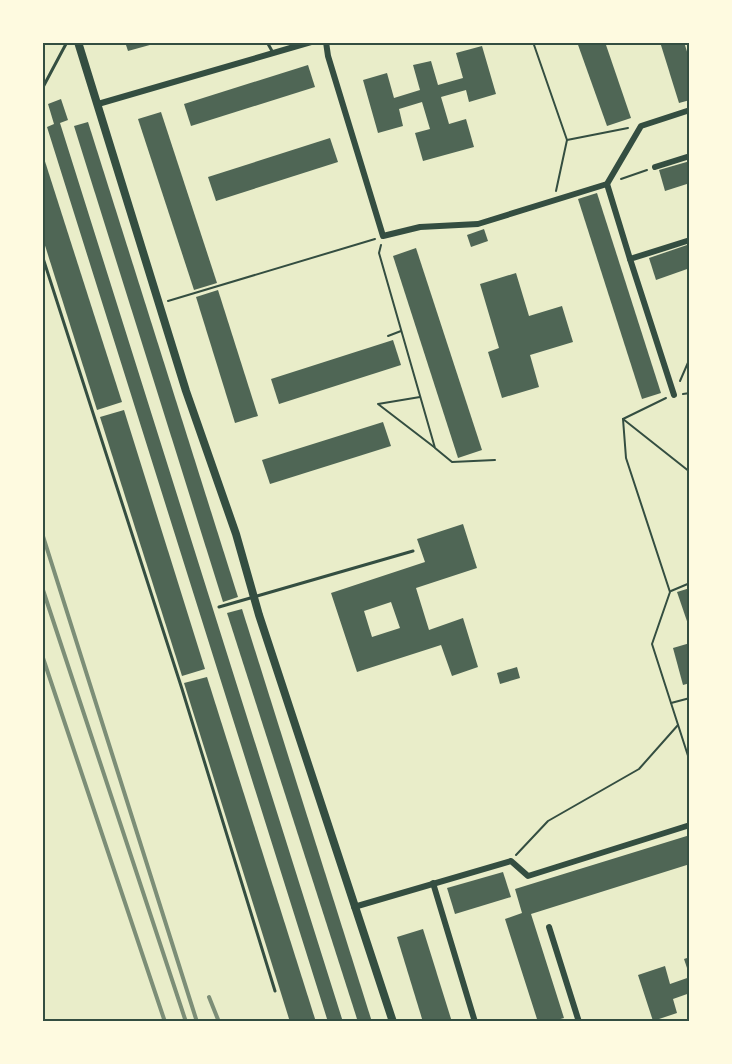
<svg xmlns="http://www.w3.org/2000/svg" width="732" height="1064" viewBox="0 0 732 1064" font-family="'Exo 2',sans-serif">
<rect width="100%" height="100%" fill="#e9edc9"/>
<g fill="#4f6655" fill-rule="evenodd">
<polygon points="125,42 157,42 157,43 128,51"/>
<polygon points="577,42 605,42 631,118 607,126"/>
<polygon points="660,42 684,42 690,61 690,100 679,103"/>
<polygon points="482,46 496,94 469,102 466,90 441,97 449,124 466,119 474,147 423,161 415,133 430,129 422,102 399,109 403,126 378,133 363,80 387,73 394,98 420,90 413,65 431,61 438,85 463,78 456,53"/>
<polygon points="308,65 315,87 191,126 184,104"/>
<polygon points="61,99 68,120 60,123 343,1022 328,1022 47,127 54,124 48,104"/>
<polygon points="161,112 217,283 194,290 138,119"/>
<polygon points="88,122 238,597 223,602 74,126"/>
<polygon points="330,138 338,162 216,201 208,177"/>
<polygon points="42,152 122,402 97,410 42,236"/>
<polygon points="690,161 690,183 665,191 659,170"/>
<polygon points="597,193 661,393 642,399 578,199"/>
<polygon points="484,229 488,241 471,247 467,235"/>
<polygon points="690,244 690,268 656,280 649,258"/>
<polygon points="416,248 482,450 458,458 393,256"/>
<polygon points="516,273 529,316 562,306 573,342 530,355 539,387 502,398 488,352 499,348 480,284"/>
<polygon points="218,290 258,416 235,423 196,297"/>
<polygon points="393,340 401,365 279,404 271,379"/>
<polygon points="124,410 205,669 182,676 100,417"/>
<polygon points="383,422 391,446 270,484 262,460"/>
<path d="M463,524L477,568L416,588L429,630L463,618L478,667L452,676L441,645L357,672L331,593L425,562L417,539ZM391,602L400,628L372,637L364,611Z"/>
<polygon points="690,588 690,630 677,592"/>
<polygon points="242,609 372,1022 358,1022 227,613"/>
<polygon points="690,643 690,683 683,685 673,648"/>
<polygon points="517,667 520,678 500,684 497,673"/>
<polygon points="207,677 316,1022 290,1022 184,683"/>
<polygon points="690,835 690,864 531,914 564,1018 550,1022 531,1022 537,1019 505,919 522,913 515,889"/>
<polygon points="503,872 511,897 455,914 447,888"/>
<polygon points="423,929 452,1022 423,1022 397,937"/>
<polygon points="690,957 690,993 673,999 677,1013 653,1021 638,975 665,966 670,984 690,977 684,959"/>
</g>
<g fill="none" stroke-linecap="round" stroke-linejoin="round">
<g stroke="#344e41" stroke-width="2">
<polyline points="533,42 567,140"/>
<polyline points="621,179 647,170"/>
<polyline points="556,191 567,140 628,128"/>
<polyline points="381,245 379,253 435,448 452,462 495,460"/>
<polyline points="168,301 375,239"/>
<polyline points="388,336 401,331"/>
<polyline points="680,381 690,358"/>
<polyline points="683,394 690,393"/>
<polyline points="420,397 378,404 434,447"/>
<polyline points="623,419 626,458 670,592 652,644 690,762"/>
<polyline points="623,419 690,472"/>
<polyline points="623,419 666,398"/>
<polyline points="671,591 690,583"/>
<polyline points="671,703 690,698"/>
<polyline points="516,855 548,821 639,769 678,725"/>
</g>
<g stroke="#344e41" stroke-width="3">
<polyline points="267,42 272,51"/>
<polyline points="42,89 67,42"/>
<polyline points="42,255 182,689 275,991"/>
<polyline points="219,607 413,551"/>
</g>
<g stroke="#344e41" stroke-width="6">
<polyline points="326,42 328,56 383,236 420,227 478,224 607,184 641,126 690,110"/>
<polyline points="98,104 311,42"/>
<polyline points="655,167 690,156"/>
<polyline points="607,184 630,259"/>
<polyline points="674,395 630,259 690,240"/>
<polyline points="433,883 475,1022"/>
<polyline points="354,907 511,861 528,876 690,825"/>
<polyline points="549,927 579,1022"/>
</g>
<polyline stroke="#344e41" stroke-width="8" points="78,42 186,391 236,534 259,615 393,1022"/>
<g stroke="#7c8e77" stroke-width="4">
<polyline points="42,533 197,1022"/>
<polyline points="42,587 186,1022"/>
<polyline points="42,655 165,1022"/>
<polyline points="209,997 219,1022"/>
</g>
</g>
<rect width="732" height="1064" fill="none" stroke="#fefae0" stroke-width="87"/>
<rect x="44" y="44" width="644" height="976" fill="none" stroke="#344e41" stroke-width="2"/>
</svg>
